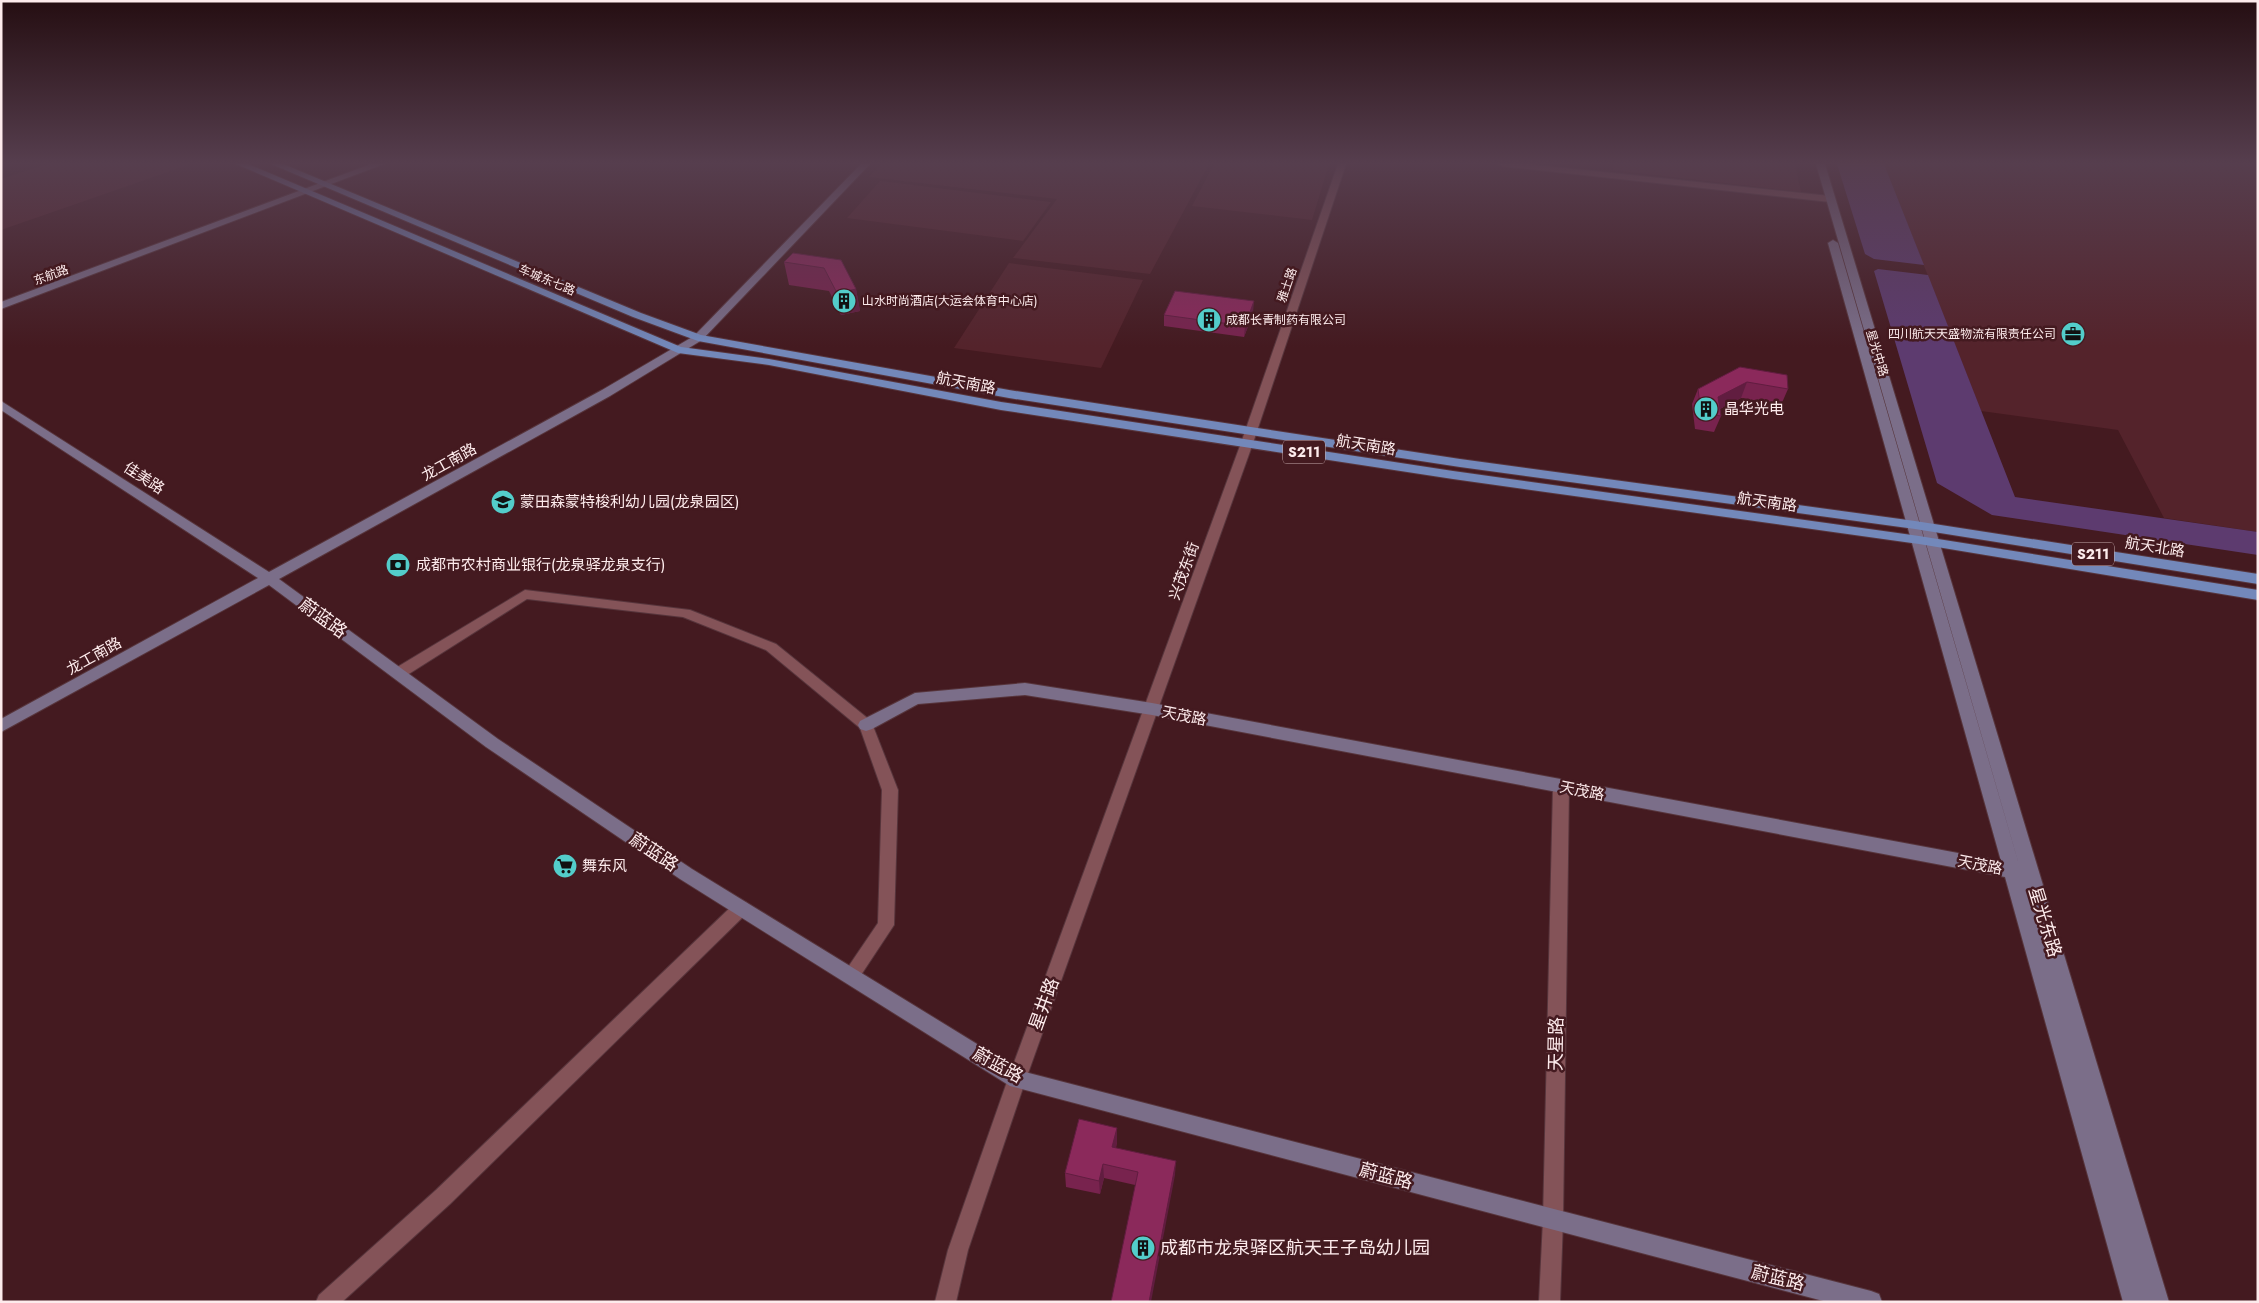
<svg xmlns="http://www.w3.org/2000/svg" width="2259" height="1303" viewBox="0 0 2259 1303" font-family="Jost,'Noto Sans SC',sans-serif">
<rect width="100%" height="100%" fill="#441a20"/>
<g fill="#54232b">
<polygon points="47,164 191,164 1,230 1,179"/>
<polygon points="881,164 1209,164 1150,274 1013,258 1057,199 869,177"/>
<polygon points="1214,164 1329,164 1312,220 1192,206"/>
<polygon points="1613,164 1795,164 1801,192 1613,170"/>
<polygon points="1884,164 2258,164 2258,532 2164,518 2118,430 1981,411"/>
<polygon points="880,181 881,181 1051,202 1023,241 847,218"/>
<polygon points="1009,263 1143,280 1101,368 954,348"/>
</g>
<g fill="#5d3b6f">
<polygon points="1837,164 1884,164 1924,265 1874,259 1865,254"/>
<polygon points="1878,269 1928,275 2015,497 2258,532 2258,555 1992,515 1937,483 1874,271"/>
</g>
<g fill="none" stroke-linecap="round" stroke-linejoin="round">
<defs>
<g id="street">
<polygon points="1338,164 1346,164 1253,443 1026,1079 968,1250 956,1302 935,1302 948,1250 1008,1079 1241,443"/>
<polygon points="1498,164 1527,164 1830,196 1834,199 1830,202 1502,166"/>
<polygon points="525,590 690,610 776,644 871,721 898,790 894,925 857,981 851,984 845,981 842,976 878,923 882,790 860,728 766,650 683,617 527,599 404,677 394,677 392,673 394,669"/>
<polygon points="1561,781 1566,783 1569,787 1563,1220 1560,1302 1539,1302 1543,1220 1553,787 1556,783"/>
<polygon points="741,901 747,903 749,908 747,913 450,1204 342,1302 316,1302 319,1295 436,1190 735,903"/>
</g>
<g id="secondary">
<polygon points="371,164 384,164 1,309 1,302"/>
<polygon points="861,164 870,164 702,340 610,396 279,579 498,739 692,869 1021,1071 1871,1291 1879,1294 1882,1302 1827,1302 1010,1086 680,879 486,747 269,585 1,732 1,719 258,578 1,410 1,401 269,572 602,390 694,336"/>
<polygon points="1816,164 1825,164 2169,1302 2146,1302 2021,872 2146,1302 2123,1302 2005,877 1152,715 1025,695 918,704 872,729 866,731 860,729 858,725 860,721 915,693 1025,683 1152,703 2001,861 1828,243 1833,240 1838,243 2020,868"/>
</g>
<g id="primary">
<polygon points="236,164 248,164 681,347 769,359 1001,402 1453,471 1919,536 2258,590 2258,600 1919,544 1453,479 1001,410 769,365 678,353"/>
<polygon points="271,164 283,164 641,313 701,335 1009,390 1460,459 1915,521 2258,574 2258,584 1915,529 1460,467 1009,398 698,341 633,317"/>
</g>
</defs>
<use href="#street" stroke="#57353c" stroke-width="2"/>
<use href="#secondary" stroke="#57353c" stroke-width="2"/>
<use href="#primary" stroke="#57353c" stroke-width="2"/>
<use href="#street" fill="#845358" fill-rule="evenodd"/>
<use href="#secondary" fill="#7b6e89" fill-rule="evenodd"/>
<use href="#primary" fill="#7388ba" fill-rule="evenodd"/>
</g>
<g fill="#78234e">
<polygon points="841,260 856,289 860,311 841,315 829,291 789,285 784,262"/>
<polygon points="1253,313 1244,337 1164,326 1164,315"/>
<polygon points="1740,367 1788,389 1781,405 1741,398 1720,409 1721,416 1714,432 1695,429 1692,404 1698,389"/>
<polygon points="1117,1128 1117,1142 1116,1148 1175,1175 1135,1185 1104,1178 1100,1194 1066,1187 1065,1173"/>
</g>
<g fill="#611d40">
<polygon points="856,289 860,311 841,315 837,293"/>
<polygon points="1254,301 1253,313 1244,337 1245,326"/>
<polygon points="1747,382 1741,398 1712,413 1718,397"/>
<polygon points="1117,1128 1117,1142 1113,1161 1112,1147"/>
<polygon points="1176,1161 1175,1175 1151,1302 1149,1302"/>
<polygon points="1103,1164 1104,1178 1100,1194 1099,1181"/>
</g>
<g fill="#8b295b" stroke="#611d40">
<polygon points="793,253 841,260 856,289 837,293 824,268 784,262"/>
<polygon points="1175,291 1254,301 1245,326 1164,315"/>
<polygon points="1740,367 1787,375 1788,389 1747,382 1718,397 1721,416 1701,413 1698,389"/>
<polygon points="1079,1119 1117,1128 1112,1147 1176,1161 1149,1302 1111,1302 1138,1172 1103,1164 1099,1181 1065,1173"/>
</g>
<linearGradient id="sky" x2="0" y2="1"><stop stop-color="#250e12"/><stop offset="0.47" stop-color="#563e4e"/><stop offset="1" stop-color="#563e4e" stop-opacity="0"/></linearGradient>
<rect width="2259" height="347" fill="url(#sky)"/>
<defs>
<symbol id="building-disc" viewBox="-11 -11 22 22"><circle r="9.5" fill="#53cdca" stroke="#441a20"/><path d="M-4-6H4V6H1V3H-1V6H-4ZM-2.5-4.3h1.7v1.8h-1.7ZM.8-4.3h1.7v1.8H.8ZM-2.5-1h1.7V.8h-1.7ZM.8-1h1.7V.8H.8Z" fill="#111"/></symbol>
<symbol id="office-disc" viewBox="-11 -11 22 22"><circle r="9.5" fill="#53cdca" stroke="#441a20"/><path d="M-6-3h4V-5.5h4V-3h4V5H-6ZM-1-4.5V-3h2v-1.5ZM-6 0V1H6V0Z" fill="#111"/></symbol>
<symbol id="school-disc" viewBox="-11 -11 22 22"><circle r="9.5" fill="#53cdca" stroke="#441a20"/><path d="M0-5L7-2L0 1L-7-2ZM-4 1L0 2.5L4 1V4Q0 6-4 4Z" fill="#111"/></symbol>
<symbol id="bank-disc" viewBox="-11 -11 22 22"><circle r="9.5" fill="#53cdca" stroke="#441a20"/><path d="M-6-4H6V4H-6ZM0-2.3a2.3 2.3 0 1 0 0 4.6a2.3 2.3 0 1 0 0-4.6Z" fill="#111"/></symbol>
<symbol id="supermarket-disc" viewBox="-11 -11 22 22"><circle r="9.5" fill="#53cdca" stroke="#441a20"/><path d="M-6-5.5h2.5l.6 2H6L4.5 2H-2.5L-4.4-4H-6ZM-1.5 3.2a1.3 1.3 0 1 0 .1 0ZM3 3.2a1.3 1.3 0 1 0 .1 0Z" fill="#111"/></symbol>
</defs>
<g fill-rule="evenodd">
<use href="#building-disc" x="830" y="287" width="28" height="28"/>
<use href="#building-disc" x="1195" y="306" width="28" height="28"/>
<use href="#office-disc" x="2059" y="320" width="28" height="28"/>
<use href="#building-disc" x="1692" y="395" width="28" height="28"/>
<use href="#school-disc" x="489" y="488" width="28" height="28"/>
<use href="#bank-disc" x="384" y="551" width="28" height="28"/>
<use href="#supermarket-disc" x="551" y="852" width="28" height="28"/>
<use href="#building-disc" x="1129" y="1234" width="28" height="28"/>
</g>
<g text-anchor="middle" dominant-baseline="central" stroke-width="5" stroke-linejoin="round" paint-order="stroke">
<g font-size="12" fill="#fdebec" stroke="#441a20">
<text transform="translate(51 275) rotate(-20)">东航路</text>
<text transform="translate(547 280) rotate(23)">车城东七路</text>
<text transform="translate(1287 285) rotate(-71)">雅土路</text>
<text transform="translate(1877 353) rotate(73)">星光中路</text>
</g>
<g font-size="12" fill="#fdebec" stroke="#441a20" text-anchor="start">
<text x="862" y="301">山水时尚酒店(大运会体育中心店)</text>
<text x="1226" y="320">成都长青制药有限公司</text>
<text x="2056" y="334" text-anchor="end">四川航天天盛物流有限责任公司</text>
</g>
<g fill="#441a20" stroke="#c6acaf" stroke-width="1">
<rect x="1283" y="440.5" width="42" height="23" rx="4"/>
<rect x="2072" y="542.5" width="42" height="23" rx="4"/>
</g>
<g font-size="14" font-weight="bold" fill="#fdebec">
<text x="1304" y="452">S211</text>
<text x="2093" y="554">S211</text>
</g>
<g font-size="15" fill="#fdebec" stroke="#441a20">
<text transform="translate(966 383) rotate(11)">航天南路</text>
<text transform="translate(1366 445) rotate(9)">航天南路</text>
<text transform="translate(449 462) rotate(-29)">龙工南路</text>
<text transform="translate(144 478) rotate(33)">佳美路</text>
<text transform="translate(1767 502) rotate(8)">航天南路</text>
<text transform="translate(2155 547) rotate(9)">航天北路</text>
<text transform="translate(1184 571) rotate(-70)">兴茂东街</text>
<text transform="translate(94 656) rotate(-29)">龙工南路</text>
<text transform="translate(1184 716) rotate(11)">天茂路</text>
<text transform="translate(1582 791) rotate(11)">天茂路</text>
<text transform="translate(1980 865) rotate(11)">天茂路</text>
</g>
<g font-size="15" fill="#fdebec" stroke="#441a20" text-anchor="start">
<text x="1724" y="409">晶华光电</text>
<text x="520" y="502">蒙田森蒙特梭利幼儿园(龙泉园区)</text>
<text x="416" y="565">成都市农村商业银行(龙泉驿龙泉支行)</text>
<text x="582" y="866">舞东风</text>
</g>
<g font-size="18" fill="#fdebec" stroke="#441a20">
<text transform="translate(323 618) rotate(36)">蔚蓝路</text>
<text transform="translate(654 852) rotate(34)">蔚蓝路</text>
<text transform="translate(2045 922) rotate(73)">星光东路</text>
<text transform="translate(1044 1004) rotate(-70)">星井路</text>
<text transform="translate(1556 1044) rotate(-89)">天星路</text>
<text transform="translate(998 1065) rotate(29)">蔚蓝路</text>
<text transform="translate(1386 1176) rotate(15)">蔚蓝路</text>
<text transform="translate(1778 1278) rotate(14)">蔚蓝路</text>
</g>
<g font-size="18" fill="#fdebec" stroke="#441a20" text-anchor="start">
<text x="1160" y="1248">成都市龙泉驿区航天王子岛幼儿园</text>
</g>
</g>
<rect width="2259" height="1303" fill="none" stroke="#fdebec" stroke-width="5"/>
</svg>
